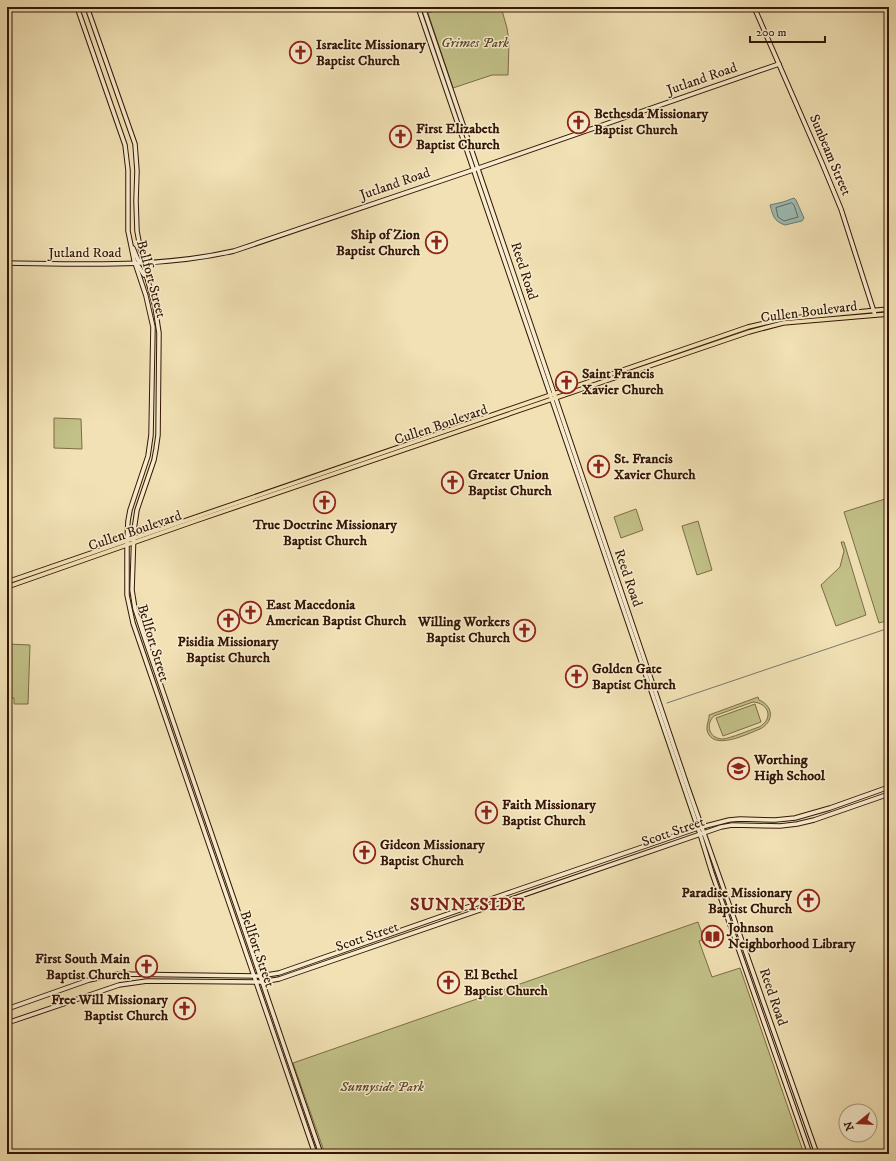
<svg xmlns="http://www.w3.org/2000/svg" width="896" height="1161" viewBox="0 0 896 1161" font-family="'IM FELL DW Pica',serif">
<rect width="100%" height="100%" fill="#f1e1b4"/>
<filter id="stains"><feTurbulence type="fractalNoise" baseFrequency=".005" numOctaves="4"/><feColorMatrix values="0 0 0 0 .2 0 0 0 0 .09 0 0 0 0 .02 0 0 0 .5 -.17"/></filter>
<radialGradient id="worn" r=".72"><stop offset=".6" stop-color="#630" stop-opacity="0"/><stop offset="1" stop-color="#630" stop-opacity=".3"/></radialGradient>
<g fill="#c2c188" stroke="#7c6c46" fill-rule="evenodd">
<polygon points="446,7 501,7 507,28 509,42 508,75 492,75 453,88 428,13"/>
<polygon points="54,418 81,419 82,449 54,448"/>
<polygon points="885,499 885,511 889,518 889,620 879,623 844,512"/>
<polygon points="636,509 643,530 621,538 614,517"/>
<polygon points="698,521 712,570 697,575 682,526"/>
<polygon points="841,542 844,542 866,615 836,626 821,585 840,567 844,551"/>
<polygon points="7,644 30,645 28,704 14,704 14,698 7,698"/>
<path d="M758,697L759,700C774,706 774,722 760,729C747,734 712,752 707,730C706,724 710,719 709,715ZM753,702C769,703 774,719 759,727C750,730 731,738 723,739C717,739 712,736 710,731C708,725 710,720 714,716Z"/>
<polygon points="755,704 761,722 723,736 716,718"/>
<polygon points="698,922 704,939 699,941 712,977 740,968 804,1154 358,1154 362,1151 353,1154 325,1154 293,1063"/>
</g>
<path fill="#9cbcb5" stroke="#737a6f" d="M794,198L796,200L804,218L802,221L785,225C773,221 773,215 770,205L783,202Z"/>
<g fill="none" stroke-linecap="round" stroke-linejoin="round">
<polygon stroke="#68695d" stroke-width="1" points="792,203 794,205 798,217 784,221 778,217 776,208"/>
<polyline stroke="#737a6f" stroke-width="1" points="667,703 889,628"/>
<defs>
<g id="secondary">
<polyline points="77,7 125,145 128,170 128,231 134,260 146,296 153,327 151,435 148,456 130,510 128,521 127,540 127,595 133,623 315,1154"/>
<polyline points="87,7 135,144 137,171 136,201 137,231 143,263 155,307 159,333 158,435 156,449 154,460 137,510 134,530 132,590 135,609 146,642 321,1154"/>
<polyline points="418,7 700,834 712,873 810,1154"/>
<polyline points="423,7 688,788 817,1154"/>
<polyline points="754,7 822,163 841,209 875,315"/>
<polyline points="133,248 138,260 143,263"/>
<path d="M7,263C83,264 160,268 234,251L473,170L779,64"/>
<polyline points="136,264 139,267 144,275"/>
<polyline points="7,1009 89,980 117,974 260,976 279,973 514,891 698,828 729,820 740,819 775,820 795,818 830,808 889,787"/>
<polyline points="7,1023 119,985 147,981 262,982 279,979 721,827 732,825 780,826 797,824 814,820 889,794"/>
</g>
<g id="primary">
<polyline points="7,582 748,327 782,319 889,309"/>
<polyline points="7,587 195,521 749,332 783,323 889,314"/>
</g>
</defs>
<use href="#secondary" stroke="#351605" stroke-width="5.5"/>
<use href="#primary" stroke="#351605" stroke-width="5.5"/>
<use href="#secondary" stroke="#f6ecce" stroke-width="3.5"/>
<use href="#primary" stroke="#f1e1b4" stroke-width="3.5"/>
</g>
<defs>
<symbol id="church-ring" viewBox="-11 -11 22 22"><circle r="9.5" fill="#f6ecce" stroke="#8f2418" stroke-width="1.5"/><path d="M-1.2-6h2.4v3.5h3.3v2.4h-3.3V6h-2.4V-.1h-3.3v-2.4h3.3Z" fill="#8f2418"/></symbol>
<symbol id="school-ring" viewBox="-11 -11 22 22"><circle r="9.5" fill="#f6ecce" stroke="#8f2418" stroke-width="1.5"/><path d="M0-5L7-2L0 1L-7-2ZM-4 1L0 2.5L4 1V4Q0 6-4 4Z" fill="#8f2418"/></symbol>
<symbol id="library-ring" viewBox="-11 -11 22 22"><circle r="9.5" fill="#f6ecce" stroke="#8f2418" stroke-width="1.5"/><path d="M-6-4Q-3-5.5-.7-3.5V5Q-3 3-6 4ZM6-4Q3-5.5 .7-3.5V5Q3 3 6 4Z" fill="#8f2418"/></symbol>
</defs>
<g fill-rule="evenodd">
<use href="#church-ring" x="288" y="40" width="25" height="25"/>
<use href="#church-ring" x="566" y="110" width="25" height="25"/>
<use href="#church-ring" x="388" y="124" width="25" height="25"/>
<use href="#church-ring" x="424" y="230" width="25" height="25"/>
<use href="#church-ring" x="554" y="370" width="25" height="25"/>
<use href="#church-ring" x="586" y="454" width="25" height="25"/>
<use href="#church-ring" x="440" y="470" width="25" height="25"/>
<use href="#church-ring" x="312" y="490" width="25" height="25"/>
<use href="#church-ring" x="238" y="600" width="25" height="25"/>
<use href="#church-ring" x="216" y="608" width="25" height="25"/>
<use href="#church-ring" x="512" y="618" width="25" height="25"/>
<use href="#church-ring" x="564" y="664" width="25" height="25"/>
<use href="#school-ring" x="726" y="756" width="25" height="25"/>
<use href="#church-ring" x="474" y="800" width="25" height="25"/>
<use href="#church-ring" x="352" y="840" width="25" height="25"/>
<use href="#church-ring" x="796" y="888" width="25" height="25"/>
<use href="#library-ring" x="700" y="924" width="25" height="25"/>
<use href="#church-ring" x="134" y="954" width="25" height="25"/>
<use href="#church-ring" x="436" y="970" width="25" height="25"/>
<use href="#church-ring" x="172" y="996" width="25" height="25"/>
</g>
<g text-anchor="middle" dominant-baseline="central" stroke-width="3" stroke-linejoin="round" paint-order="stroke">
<g font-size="14" font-style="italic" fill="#5f492c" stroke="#f6ecce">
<text x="475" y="43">Grimes Park</text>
<text x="382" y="1087">Sunnyside Park</text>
</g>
<g font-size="14" font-weight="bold" fill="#351605" stroke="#f6ecce" text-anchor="start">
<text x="316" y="45">Israelite Missionary<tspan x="316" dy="16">Baptist Church</tspan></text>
<text x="594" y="114">Bethesda Missionary<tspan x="594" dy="16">Baptist Church</tspan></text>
<text x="416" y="129">First Elizabeth<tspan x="416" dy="16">Baptist Church</tspan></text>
<text x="420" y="235" text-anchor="end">Ship of Zion<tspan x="420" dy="16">Baptist Church</tspan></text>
<text x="582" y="374">Saint Francis<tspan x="582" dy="16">Xavier Church</tspan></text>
<text x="614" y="459">St. Francis<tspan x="614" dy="16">Xavier Church</tspan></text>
<text x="468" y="475">Greater Union<tspan x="468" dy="16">Baptist Church</tspan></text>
<text x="325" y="525" text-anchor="middle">True Doctrine Missionary<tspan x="325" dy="16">Baptist Church</tspan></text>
<text x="266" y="605">East Macedonia<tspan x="266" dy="16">American Baptist Church</tspan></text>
<text x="510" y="622" text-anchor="end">Willing Workers<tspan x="510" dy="16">Baptist Church</tspan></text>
<text x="228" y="642" text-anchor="middle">Pisidia Missionary<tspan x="228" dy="16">Baptist Church</tspan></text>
<text x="592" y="669">Golden Gate<tspan x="592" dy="16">Baptist Church</tspan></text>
<text x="754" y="760">Worthing<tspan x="754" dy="16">High School</tspan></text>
<text x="502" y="805">Faith Missionary<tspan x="502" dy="16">Baptist Church</tspan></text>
<text x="380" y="845">Gideon Missionary<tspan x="380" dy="16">Baptist Church</tspan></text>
<text x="792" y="893" text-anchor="end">Paradise Missionary<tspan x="792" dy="16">Baptist Church</tspan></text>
<text x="728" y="928">Johnson<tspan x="728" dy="16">Neighborhood Library</tspan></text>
<text x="130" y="959" text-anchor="end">First South Main<tspan x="130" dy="16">Baptist Church</tspan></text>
<text x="464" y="975">El Bethel<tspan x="464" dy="16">Baptist Church</tspan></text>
<text x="168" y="1000" text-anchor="end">Free Will Missionary<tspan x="168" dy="16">Baptist Church</tspan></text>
</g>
<g font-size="14" fill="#351605" stroke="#f6ecce">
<text transform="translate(702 79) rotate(-19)">Jutland Road</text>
<text transform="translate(830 155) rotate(67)">Sunbeam Street</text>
<text transform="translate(395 184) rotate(-19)">Jutland Road</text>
<text x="85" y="253">Jutland Road</text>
<text transform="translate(524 271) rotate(72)">Reed Road</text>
<text transform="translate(151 279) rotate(75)">Bellfort Street</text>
<text transform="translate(809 312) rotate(-7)">Cullen Boulevard</text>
<text transform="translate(441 425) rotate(-19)">Cullen Boulevard</text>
<text transform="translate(135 531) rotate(-19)">Cullen Boulevard</text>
<text transform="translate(628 578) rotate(71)">Reed Road</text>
<text transform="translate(153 643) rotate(73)">Bellfort Street</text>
<text transform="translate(673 832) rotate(-19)">Scott Street</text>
<text transform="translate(367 937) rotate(-19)">Scott Street</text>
<text transform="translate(257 949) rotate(71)">Bellfort Street</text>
<text transform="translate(773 997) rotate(71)">Reed Road</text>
</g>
<g font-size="18" font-weight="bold" letter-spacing="1" fill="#7a1f14" stroke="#f6ecce">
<text x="468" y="905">SUNNYSIDE</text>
</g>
</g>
<rect width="896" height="1161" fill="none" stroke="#f1e1b4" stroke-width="24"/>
<rect x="8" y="8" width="880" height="1145" fill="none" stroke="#351605" stroke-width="2"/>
<rect x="12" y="12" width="872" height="1137" fill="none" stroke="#351605"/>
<g transform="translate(858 1123) rotate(252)"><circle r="19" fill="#f6ecce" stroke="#a9967e"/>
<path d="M0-3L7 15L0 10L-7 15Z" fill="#8f2418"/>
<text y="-6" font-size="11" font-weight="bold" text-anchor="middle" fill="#351605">N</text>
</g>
<path d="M750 36v6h75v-6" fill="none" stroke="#351605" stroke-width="2"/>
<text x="756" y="36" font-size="12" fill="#351605" stroke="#f6ecce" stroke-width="3" paint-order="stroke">200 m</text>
<rect width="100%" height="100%" filter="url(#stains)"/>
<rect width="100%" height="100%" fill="url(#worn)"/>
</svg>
